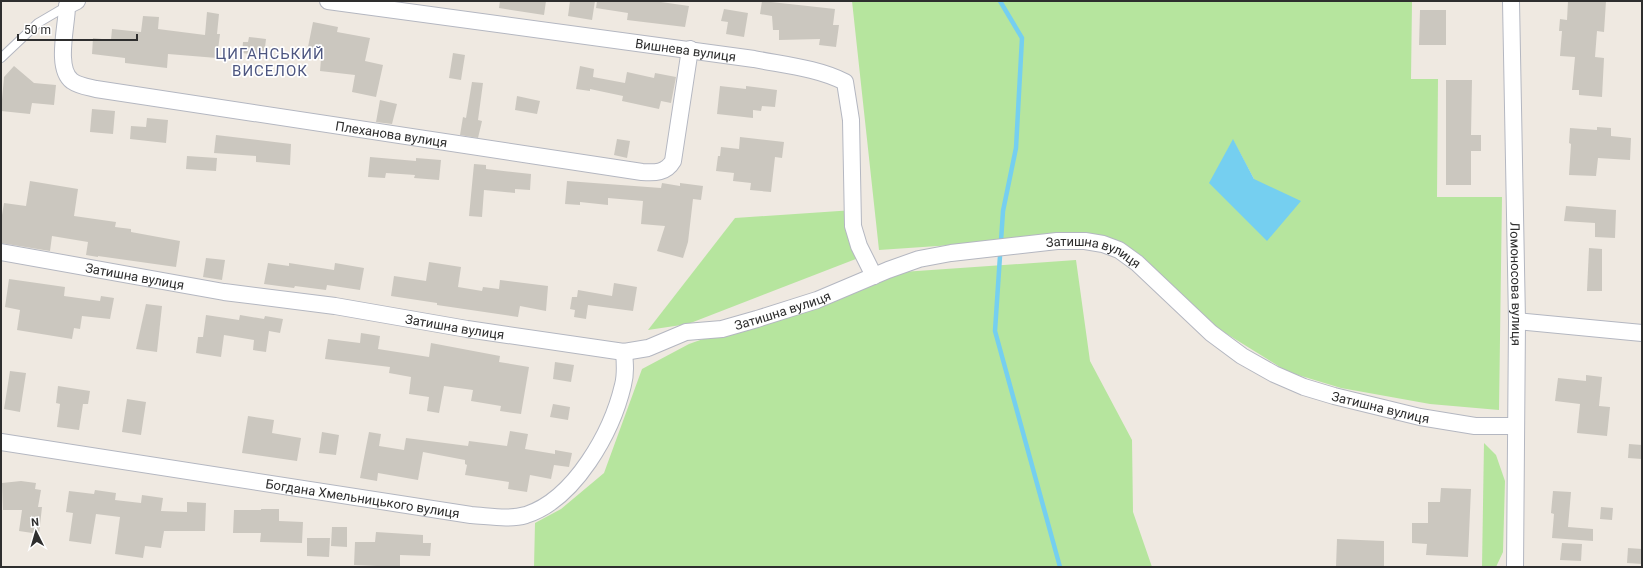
<svg xmlns="http://www.w3.org/2000/svg" width="1643" height="568" viewBox="0 0 1643 568" font-family="Roboto,sans-serif">
<rect width="100%" height="100%" fill="#efe9e1"/>
<g fill="#b6e59e" fill-rule="evenodd">
<path d="M852,1H1489L1412,2L1411,79H1438L1437,197H1502L1499,410L1430,404L1341,388L1288,372L1214,326L1098,235L879,250ZM1233,140L1254,179L1210,183Z"/>
<polygon points="854,210 861,257 688,324 648,330 735,218"/>
<polygon points="1076,260 1090,361 1132,440 1133,512 1152,567 534,567 535,523 561,509 604,473 642,369 689,344 888,273"/>
<polygon points="1484,443 1496,455 1505,481 1503,552 1496,567 1482,567"/>
</g>
<polygon fill="#75cff0" points="1233,139 1254,179 1301,201 1267,241 1209,183"/>
<g fill="none" stroke-linecap="round" stroke-linejoin="round">
<polyline stroke="#75cff0" stroke-width="4.5" points="1000,1 1022,38 1016,148 1003,211 995,331 1060,567"/>
</g>
<g fill="#cbc7bf">
<polygon points="500,1 546,1 544,15 499,8"/>
<polygon points="570,1 595,1 592,20 568,16"/>
<polygon points="597,1 654,1 689,6 685,27 627,20 628,13 596,8"/>
<polygon points="762,1 835,9 833,25 839,25 836,47 819,45 820,39 779,40 779,30 773,30 772,16 760,14"/>
<polygon points="1568,1 1606,1 1604,32 1597,31 1595,57 1604,58 1602,97 1579,95 1579,90 1572,90 1575,57 1560,56 1562,31 1559,31 1560,19 1567,20"/>
<polygon points="724,9 748,13 744,37 726,34 728,22 721,21"/>
<polygon points="1420,10 1446,10 1446,45 1419,45"/>
<polygon points="207,12 219,14 217,34 220,34 217,58 168,54 167,68 125,63 125,58 92,54 93,38 111,40 112,29 141,32 143,16 159,17 158,29 205,35"/>
<polygon points="313,22 338,27 337,32 370,38 365,61 383,65 376,97 352,92 355,75 320,71 321,59 306,57"/>
<polygon points="249,37 266,39 264,56 242,53 243,42 248,42"/>
<polygon points="453,53 465,55 461,80 449,78"/>
<polygon points="14,66 34,83 56,85 54,105 32,103 30,114 1,111 4,77"/>
<polygon points="580,66 594,69 593,77 625,83 627,72 654,78 655,73 676,77 671,103 661,101 659,109 622,101 623,96 590,89 590,91 576,89"/>
<polygon points="1446,80 1472,80 1471,135 1481,135 1481,151 1471,151 1471,185 1446,185"/>
<polygon points="472,82 483,83 478,120 482,121 478,138 460,135 463,117 466,118"/>
<polygon points="720,86 746,89 746,86 777,90 775,107 762,106 761,111 753,110 753,118 717,114"/>
<polygon points="517,96 540,101 537,114 515,110"/>
<polygon points="380,100 397,104 392,124 376,122"/>
<polygon points="92,109 115,111 113,134 90,132"/>
<polygon points="147,118 168,120 166,143 130,139 131,126 146,127"/>
<polygon points="1597,127 1611,128 1611,136 1631,138 1630,160 1598,158 1596,176 1569,175 1571,144 1569,143 1570,128 1597,130"/>
<polygon points="216,135 291,144 290,165 256,162 256,156 214,153"/>
<polygon points="740,137 784,142 782,158 775,157 771,192 750,190 751,183 733,181 734,173 716,171 718,156 720,156 721,147 739,149"/>
<polygon points="617,139 630,141 627,158 614,155"/>
<polygon points="187,156 217,158 216,171 186,169"/>
<polygon points="370,157 416,161 416,158 441,160 439,180 414,178 415,175 386,173 385,178 368,177"/>
<polygon points="474,164 486,165 486,169 531,174 530,190 515,189 515,193 484,190 482,217 469,216"/>
<polygon points="30,181 78,189 74,216 116,222 115,227 131,229 131,232 180,241 176,267 98,256 98,257 86,255 88,242 52,236 50,251 1,243 1,221 4,203 26,206"/>
<polygon points="567,181 661,188 662,183 680,186 680,183 703,186 701,200 693,199 688,242 683,258 657,251 665,226 641,224 643,201 608,198 608,205 580,202 580,205 565,204"/>
<polygon points="1566,206 1616,210 1615,238 1595,237 1595,223 1564,221"/>
<polygon points="1589,248 1602,249 1602,291 1587,291"/>
<polygon points="206,258 225,260 222,280 203,277"/>
<polygon points="429,262 461,267 458,287 482,291 483,287 499,289 500,280 548,286 546,311 520,306 518,317 437,305 437,303 391,296 394,276 426,281"/>
<polygon points="268,263 289,266 289,263 334,270 335,263 364,268 360,290 327,285 326,290 295,286 294,288 264,284"/>
<polygon points="9,279 65,287 64,296 100,301 101,296 114,298 110,319 82,316 80,329 74,328 72,339 17,330 20,310 5,307"/>
<polygon points="614,283 637,287 633,311 588,305 586,319 574,317 575,310 570,309 572,297 577,297 578,290 612,296"/>
<polygon points="146,304 162,306 157,352 136,349"/>
<polygon points="206,315 239,320 240,315 264,319 265,316 283,319 280,333 269,331 266,352 253,350 254,340 224,335 221,357 196,353 198,337 203,337"/>
<polygon points="361,333 380,336 378,349 429,357 431,343 500,356 499,362 529,367 521,414 500,411 501,406 471,401 473,390 444,386 439,413 427,411 429,397 409,394 411,377 389,373 390,367 325,359 328,339 360,343"/>
<polygon points="555,362 574,365 571,382 553,379"/>
<polygon points="10,371 26,373 20,412 4,409"/>
<polygon points="1586,375 1602,377 1599,406 1610,407 1607,436 1577,433 1580,404 1555,401 1558,378 1586,381"/>
<polygon points="58,386 90,391 88,404 83,404 79,430 57,427 60,404 56,403"/>
<polygon points="127,399 146,402 141,435 122,432"/>
<polygon points="553,404 570,407 568,420 550,417"/>
<polygon points="248,416 274,420 272,433 301,438 297,461 242,453"/>
<polygon points="510,431 528,434 525,449 555,454 555,450 572,453 569,467 554,465 551,479 530,475 527,492 508,489 509,482 465,475 467,465 465,464 465,460 423,452 418,480 378,473 377,481 360,478 369,432 381,434 379,446 404,450 406,438 468,446 469,441 507,446"/>
<polygon points="322,432 339,435 336,455 319,453"/>
<polygon points="1629,444 1642,445 1642,459 1628,458"/>
<polygon points="21,481 36,483 35,489 41,490 38,507 42,507 39,534 19,531 22,510 3,510 2,483"/>
<polygon points="1441,488 1471,489 1468,557 1426,555 1427,544 1412,543 1412,523 1428,523 1428,502 1440,502"/>
<polygon points="95,490 116,493 115,500 141,503 142,495 163,498 161,511 187,512 187,502 206,503 205,531 164,531 161,548 145,546 143,558 115,554 120,517 96,514 91,544 69,541 73,513 66,512 69,491 94,494"/>
<polygon points="1553,491 1571,492 1568,527 1593,529 1593,541 1552,538 1554,514 1551,513"/>
<polygon points="1601,507 1613,508 1612,520 1600,519"/>
<polygon points="261,509 279,509 279,521 303,522 302,543 260,542 261,533 233,533 234,510 261,510"/>
<polygon points="332,527 347,527 347,547 331,546"/>
<polygon points="376,532 423,535 423,543 431,543 430,556 400,555 400,567 354,565 355,542 375,542"/>
<polygon points="307,538 330,538 329,557 307,556"/>
<polygon points="1337,539 1384,541 1384,567 1336,567"/>
<polygon points="1562,543 1582,544 1581,561 1560,560"/>
<polygon points="1628,548 1642,549 1642,564 1627,563"/>
</g>
<g fill="none" stroke-linecap="round" stroke-linejoin="round">
<defs>
<polyline id="lane" points="1,58 38,23 67,6"/>
<g id="street">
<path id="s1" d="M77,1L67,6C67,25 55,68 72,81C79,86 88,87 96,89L642,172C655,173 666,173 673,161L690,49"/>
<path id="s2" d="M328,1L754,59C784,65 818,68 845,82L851,120L853,226L859,246L874,276"/>
<path id="s3" d="M1511,1L1517,321L1515,567"/>
<path id="s4" d="M1,252L224,292L335,306L467,329L624,352L648,348L686,332L722,329L757,319L817,300L888,270L919,259L951,253L1057,241H1085L1103,244L1119,250L1137,263L1211,333L1242,356L1274,374L1304,387L1334,396L1420,417L1475,426H1515"/>
<polyline points="1517,321 1642,333"/>
<path id="s5" d="M1,442L471,515C489,516 509,520 526,515C575,499 612,432 623,385C626,374 625,363 624,352"/>
</g>
</defs>
<use href="#lane" stroke="#b4b7c1" stroke-width="10"/>
<use href="#street" stroke="#b4b7c1" stroke-width="18"/>
<use href="#lane" stroke="#fff" stroke-width="8"/>
<use href="#street" stroke="#fff" stroke-width="16"/>
</g>
<g text-anchor="middle" dominant-baseline="central" stroke-width="3.5" stroke-linejoin="round" paint-order="stroke">
<g font-size="13" fill="#2e2e2e" stroke="#fff">
<text stroke="none"><textPath href="#s2" startOffset="361">Вишнева вулиця</textPath></text>
<text stroke="none"><textPath href="#s1" startOffset="413">Плеханова вулиця</textPath></text>
<text stroke="none"><textPath href="#s4" startOffset="1120">Затишна вулиця</textPath></text>
<text stroke="none"><textPath href="#s4" startOffset="136">Затишна вулиця</textPath></text>
<text stroke="none"><textPath href="#s3" startOffset="283">Ломоносова вулиця</textPath></text>
<text stroke="none"><textPath href="#s4" startOffset="796">Затишна вулиця</textPath></text>
<text stroke="none"><textPath href="#s4" startOffset="460">Затишна вулиця</textPath></text>
<text stroke="none"><textPath href="#s4" startOffset="1456">Затишна вулиця</textPath></text>
<text stroke="none"><textPath href="#s5" startOffset="366">Богдана Хмельницького вулиця</textPath></text>
</g>
<g font-size="15" letter-spacing="1" fill="#4d5680" stroke="#fff">
<text x="270" y="54">ЦИГАНСЬКИЙ<tspan x="270" dy="17">ВИСЕЛОК</tspan></text>
</g>
</g>
<rect width="1643" height="568" fill="none" stroke="#2e2e2e" stroke-width="4"/>
<g transform="translate(36 532) rotate(355)" stroke="#ffffff" stroke-width="3" paint-order="stroke">
<path d="M0-3L7 15L0 10L-7 15Z" fill="#2e2e2e"/>
<text y="-6" font-size="11" font-weight="bold" text-anchor="middle" fill="#2e2e2e">N</text>
</g>
<path d="M18 34v6h119v-6" fill="none" stroke="#2e2e2e" stroke-width="2"/>
<text x="24" y="34" font-size="12" fill="#2e2e2e" stroke="#ffffff" stroke-width="3" paint-order="stroke">50 m</text>
</svg>
